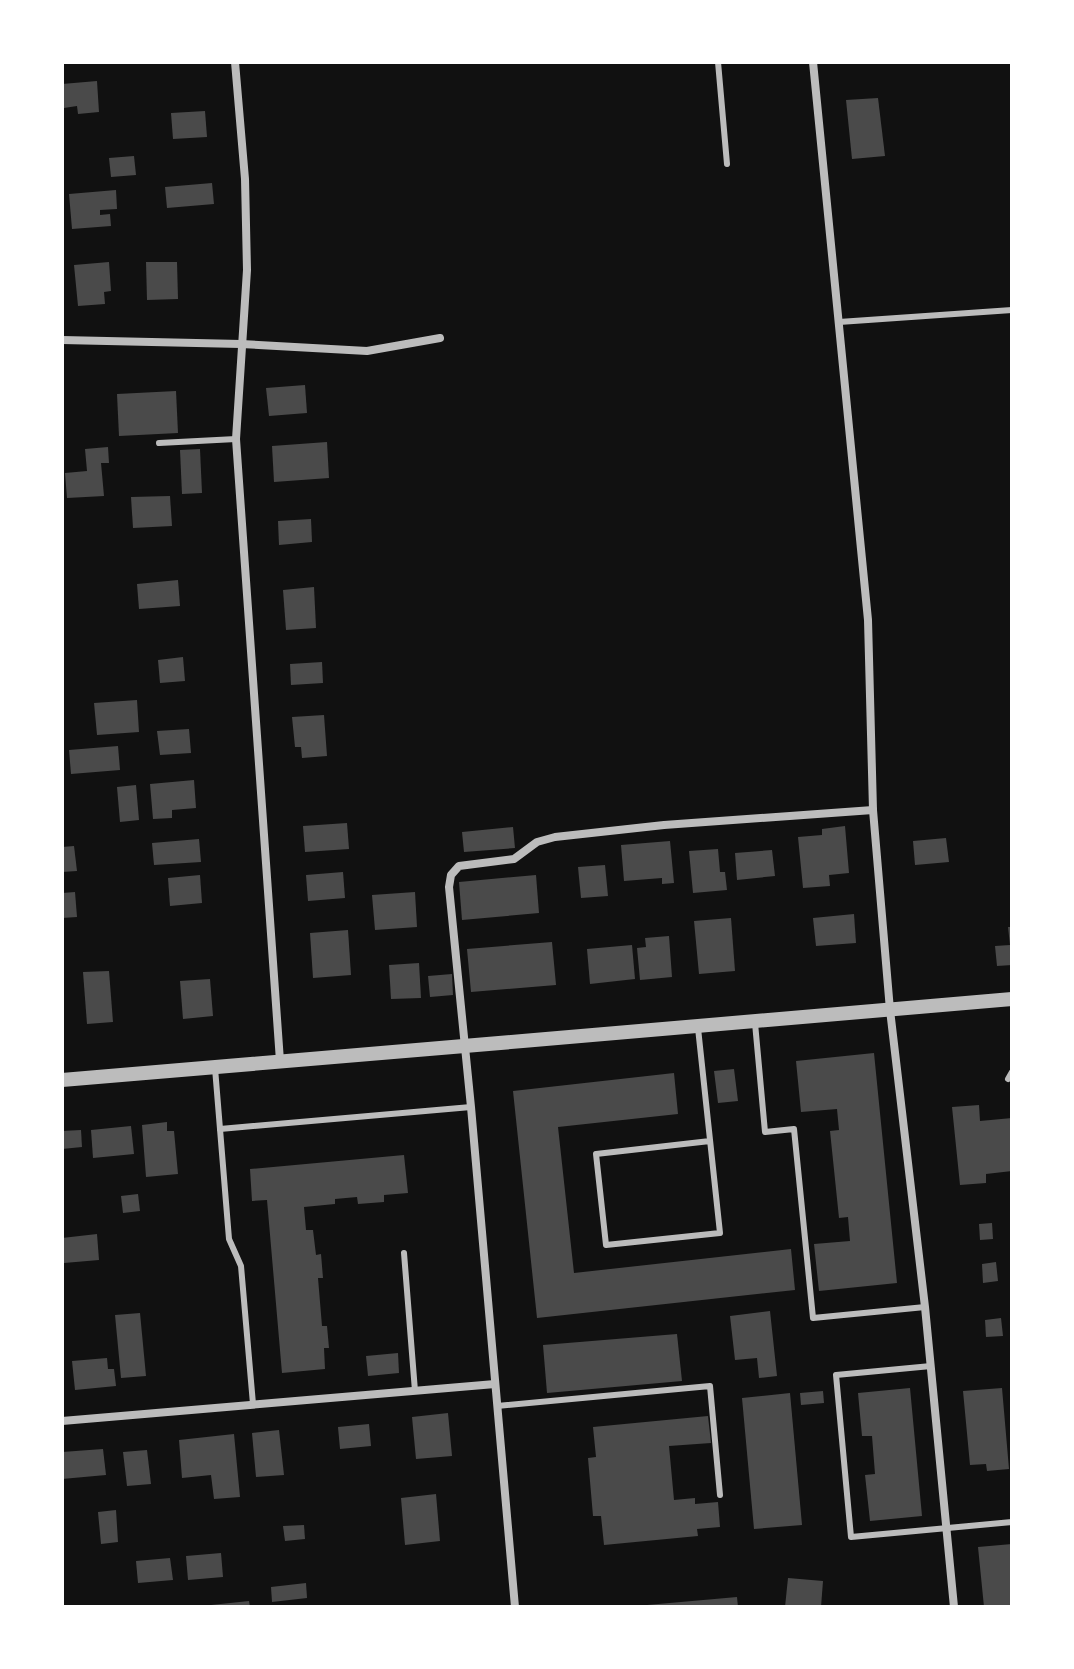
<svg xmlns="http://www.w3.org/2000/svg" width="1074" height="1669" viewBox="0 0 1074 1669" font-family="Ubuntu,sans-serif">
<rect width="100%" height="100%" fill="#111"/>
<g fill="#4a4a4a">
<polygon points="97,81 99,112 78,114 77,106 64,108 62,84"/>
<polygon points="878,98 885,156 852,159 846,100"/>
<polygon points="205,111 207,137 173,139 171,113"/>
<polygon points="134,156 136,175 111,177 109,158"/>
<polygon points="212,183 214,204 167,208 165,187"/>
<polygon points="116,190 117,209 100,210 100,215 110,214 111,226 72,229 69,194"/>
<polygon points="109,262 111,291 104,292 105,304 78,306 74,265"/>
<polygon points="146,262 177,262 178,299 147,300"/>
<polygon points="305,385 307,413 269,416 266,388"/>
<polygon points="176,391 178,433 119,436 117,394"/>
<polygon points="327,442 329,478 274,482 272,446"/>
<polygon points="108,447 109,463 101,463 104,496 67,498 65,473 87,471 85,449"/>
<polygon points="200,449 202,493 182,494 180,450"/>
<polygon points="170,496 172,526 133,528 131,497"/>
<polygon points="311,519 312,542 279,545 278,521"/>
<polygon points="178,580 180,606 139,609 137,584"/>
<polygon points="314,587 316,628 286,630 283,590"/>
<polygon points="183,657 185,681 160,683 158,660"/>
<polygon points="322,662 323,683 291,685 290,664"/>
<polygon points="137,700 139,732 97,735 94,703"/>
<polygon points="324,715 327,756 302,758 301,747 295,747 292,717"/>
<polygon points="189,729 191,753 160,755 157,731"/>
<polygon points="118,746 120,770 71,774 69,750"/>
<polygon points="194,780 196,808 172,810 172,818 153,819 150,784"/>
<polygon points="136,785 139,820 120,822 117,787"/>
<polygon points="347,823 349,849 305,852 303,826"/>
<polygon points="845,826 849,873 829,875 830,886 803,888 798,837 822,835 822,829"/>
<polygon points="513,827 515,848 464,852 462,832"/>
<polygon points="946,838 949,862 915,865 913,841"/>
<polygon points="199,839 201,862 154,865 152,843"/>
<polygon points="670,841 674,883 662,884 662,878 624,881 621,845"/>
<polygon points="74,846 77,871 62,872 62,847"/>
<polygon points="718,849 720,872 725,872 727,890 693,893 689,851"/>
<polygon points="772,850 775,876 737,880 735,853"/>
<polygon points="605,865 608,896 581,898 578,867"/>
<polygon points="343,872 345,898 308,901 306,875"/>
<polygon points="200,875 202,903 170,906 168,878"/>
<polygon points="536,875 539,913 462,920 459,882"/>
<polygon points="75,892 77,917 62,918 62,893"/>
<polygon points="415,892 417,927 375,930 372,895"/>
<polygon points="854,914 856,943 816,946 813,918"/>
<polygon points="731,918 735,971 699,974 694,921"/>
<polygon points="1008,927 1012,927 1012,965 997,966 995,946 1010,945"/>
<polygon points="348,930 351,975 313,978 310,933"/>
<polygon points="669,936 672,977 640,980 637,948 646,947 645,938"/>
<polygon points="552,942 556,985 471,992 467,949"/>
<polygon points="632,945 635,979 590,984 587,949"/>
<polygon points="419,963 421,998 391,999 389,965"/>
<polygon points="109,971 113,1022 87,1024 83,972"/>
<polygon points="452,974 453,995 430,997 428,976"/>
<polygon points="210,979 213,1016 183,1019 180,981"/>
<polygon points="874,1053 897,1283 819,1291 814,1244 850,1241 848,1217 839,1218 830,1131 839,1130 837,1109 801,1112 796,1061"/>
<polygon points="734,1069 738,1101 718,1103 714,1071"/>
<polygon points="674,1073 678,1114 558,1127 574,1273 791,1249 795,1290 537,1318 513,1091"/>
<polygon points="979,1105 980,1121 1012,1118 1012,1171 986,1174 986,1183 960,1185 952,1107"/>
<polygon points="167,1122 167,1131 174,1131 178,1174 146,1177 142,1125"/>
<polygon points="131,1126 134,1154 93,1158 91,1130"/>
<polygon points="81,1130 82,1147 62,1149 62,1131"/>
<polygon points="404,1155 408,1193 384,1195 384,1202 358,1204 357,1197 335,1199 335,1204 304,1207 306,1230 313,1230 316,1255 321,1254 323,1278 318,1278 322,1326 327,1326 329,1348 324,1348 325,1369 282,1373 267,1200 252,1201 250,1169"/>
<polygon points="138,1194 140,1211 123,1213 121,1196"/>
<polygon points="992,1223 993,1239 980,1240 979,1224"/>
<polygon points="97,1234 99,1260 64,1263 62,1238"/>
<polygon points="996,1262 998,1281 983,1283 982,1264"/>
<polygon points="770,1311 777,1376 759,1378 757,1358 735,1360 730,1316"/>
<polygon points="140,1313 146,1376 121,1378 115,1315"/>
<polygon points="1001,1318 1003,1336 986,1337 985,1320"/>
<polygon points="677,1334 682,1381 547,1393 543,1345"/>
<polygon points="398,1353 399,1373 368,1376 366,1356"/>
<polygon points="107,1358 108,1369 114,1369 116,1386 75,1390 72,1361"/>
<polygon points="910,1388 922,1516 870,1521 865,1475 875,1474 872,1436 862,1436 858,1393"/>
<polygon points="1002,1388 1009,1469 987,1471 986,1464 970,1465 963,1391"/>
<polygon points="823,1391 824,1403 801,1405 800,1393"/>
<polygon points="790,1393 802,1525 754,1529 742,1398"/>
<polygon points="448,1413 452,1456 416,1459 412,1417"/>
<polygon points="708,1416 711,1443 669,1446 674,1500 695,1498 695,1504 718,1502 720,1527 697,1529 698,1536 604,1545 601,1516 593,1516 588,1458 596,1457 593,1427"/>
<polygon points="369,1424 371,1446 340,1449 338,1427"/>
<polygon points="279,1430 284,1475 256,1477 252,1433"/>
<polygon points="234,1434 240,1497 214,1499 211,1475 182,1478 179,1440"/>
<polygon points="103,1449 106,1475 62,1479 62,1452"/>
<polygon points="147,1450 151,1484 127,1486 123,1452"/>
<polygon points="436,1494 440,1541 405,1545 401,1498"/>
<polygon points="116,1510 118,1542 101,1544 98,1512"/>
<polygon points="304,1525 305,1539 285,1541 283,1526"/>
<polygon points="1012,1544 1012,1607 984,1607 978,1547"/>
<polygon points="221,1553 223,1577 188,1580 186,1556"/>
<polygon points="170,1558 173,1580 138,1583 136,1561"/>
<polygon points="788,1578 823,1581 821,1607 785,1607"/>
<polygon points="306,1583 307,1598 272,1602 271,1587"/>
<polygon points="737,1597 738,1607 647,1607 647,1605"/>
<polygon points="249,1601 250,1607 211,1607 211,1605"/>
</g>
<g fill="none" stroke-linecap="round" stroke-linejoin="round">
<g stroke="#bcbcbc" stroke-width="6">
<polyline points="718,62 727,164"/>
<polyline points="839,322 1012,310"/>
<polyline points="159,443 236,439"/>
<polyline points="755,1023 765,1132 794,1129 813,1318 925,1307"/>
<polyline points="698,1028 720,1233 606,1245 596,1154 710,1141"/>
<polyline points="215,1068 229,1239 241,1266 253,1404"/>
<polyline points="1008,1079 1012,1072"/>
<polyline points="220,1129 471,1107"/>
<polyline points="404,1253 415,1391"/>
<polyline points="931,1366 836,1375 851,1537 1012,1522"/>
<polyline points="497,1406 710,1386 720,1495"/>
</g>
<g stroke="#bcbcbc" stroke-width="8">
<polyline points="235,62 245,179 247,270 236,439 280,1061"/>
<polyline points="813,62 868,620 873,810 890,1010 925,1307 954,1607"/>
<polyline points="62,340 241,344 367,351 440,338"/>
<polyline points="62,1421 495,1384"/>
<polyline points="515,1607 471,1107 449,887 451,875 459,866 514,859 537,842 555,837 664,825 873,810"/>
</g>
<path stroke="#bcbcbc" stroke-width="14" d="M62,1080C379,1052 695,1028 1012,999"/>
</g>
<rect width="1074" height="1669" fill="none" stroke="#ffffff" stroke-width="128"/>
</svg>
